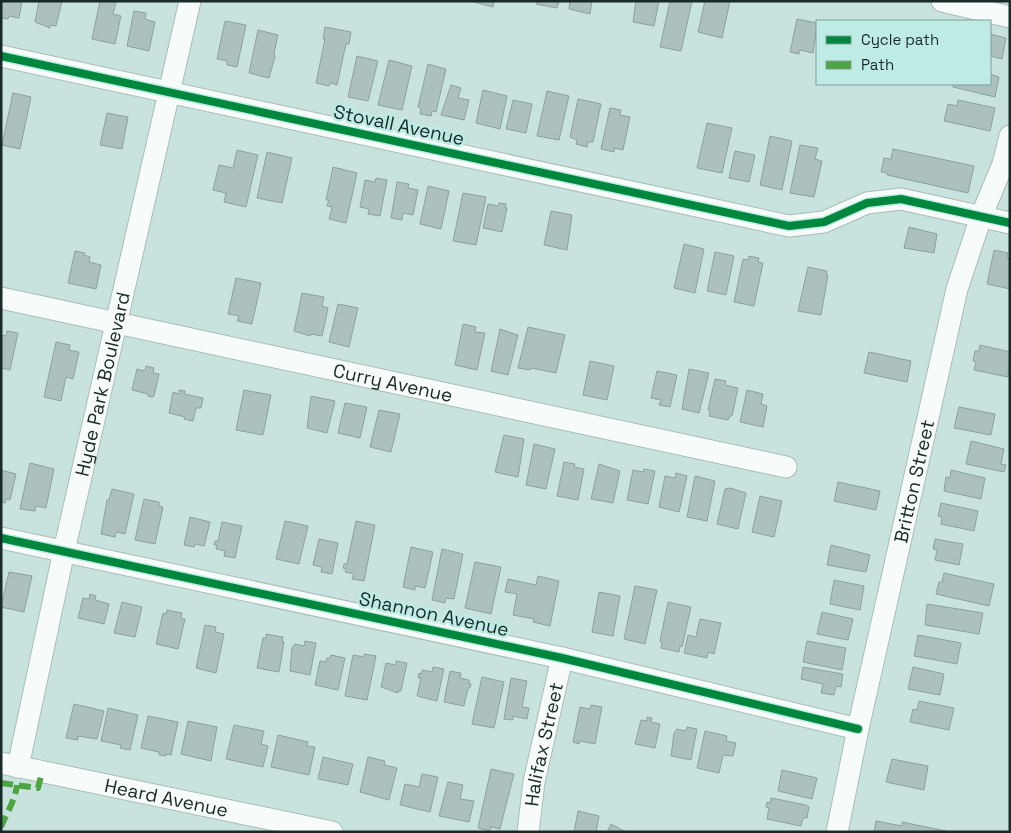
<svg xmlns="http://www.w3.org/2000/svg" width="1011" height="833" viewBox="0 0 1011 833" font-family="'Space Grotesk',sans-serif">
<rect width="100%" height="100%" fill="#c8e2dd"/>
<g fill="#acc0c0" stroke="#8da1a0">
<polygon points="1,1 22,1 19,18 9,16 8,19 1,18"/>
<polygon points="39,1 62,1 56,26 50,25 50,28 35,22"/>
<polygon points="100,1 116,2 113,14 121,16 115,44 92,39"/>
<polygon points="470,1 494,1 493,7"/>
<polygon points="537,1 559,1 557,8 536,4"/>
<polygon points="570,1 592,1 590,14 569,9"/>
<polygon points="636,1 659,1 654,26 633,22"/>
<polygon points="670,1 692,1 681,51 660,47"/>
<polygon points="705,1 730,1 722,38 698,32"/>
<polygon points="134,11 146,13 145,19 155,22 149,51 127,46"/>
<polygon points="797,19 817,23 813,53 800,50 799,54 790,52"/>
<polygon points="225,21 246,25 237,67 227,65 227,61 217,59"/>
<polygon points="325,27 351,32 349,44 346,44 337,85 330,83 329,86 316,83 325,39 323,39"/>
<polygon points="258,30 278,35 274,53 275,57 269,78 249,73"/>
<polygon points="990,34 1006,38 1002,59 990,56"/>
<polygon points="357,56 378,61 368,101 348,97"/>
<polygon points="389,60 412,66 402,110 378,105"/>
<polygon points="428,64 446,69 436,112 432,111 431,116 420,114 421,108 418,107"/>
<polygon points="990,74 999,77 995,97 953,87 953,84 990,84"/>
<polygon points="451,85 461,88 458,98 469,100 464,120 441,115"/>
<polygon points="483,90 507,96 500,129 476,123"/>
<polygon points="547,91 569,96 559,140 537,136"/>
<polygon points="13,93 31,97 20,149 2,145"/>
<polygon points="578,99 601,104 593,142 588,142 587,147 576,144 577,140 570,137"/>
<polygon points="513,100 532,104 526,133 506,129"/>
<polygon points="958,100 995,108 990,131 944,121 948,104 957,106"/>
<polygon points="610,108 621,110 620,115 630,117 623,150 614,148 614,152 601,149"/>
<polygon points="107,113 128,117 122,149 100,145"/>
<polygon points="707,123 732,128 722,173 697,168"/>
<polygon points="770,136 792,141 782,190 760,185"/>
<polygon points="800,145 818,148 815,159 822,161 814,197 790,193"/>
<polygon points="893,149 974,166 968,193 887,175 887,173 881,172 884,158 891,159"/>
<polygon points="237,150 258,155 246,207 224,202 226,193 213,190 219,165 233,168"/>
<polygon points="735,151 755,155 749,182 729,178"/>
<polygon points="267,152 292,158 282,203 257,198"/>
<polygon points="333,167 357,173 346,223 329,219 332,207 327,206 329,200 326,200"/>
<polygon points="376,178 387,180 380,216 368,214 369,209 360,207 365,180 375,182"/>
<polygon points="397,182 409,184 408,188 418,190 413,215 403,213 402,220 391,218"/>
<polygon points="428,186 449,191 441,229 420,224"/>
<polygon points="463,193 486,197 476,245 453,241"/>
<polygon points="499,203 506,204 505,208 507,208 502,232 483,228 488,204 498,206"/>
<polygon points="551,211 572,215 567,250 544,245"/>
<polygon points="909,227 937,234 934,253 904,248"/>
<polygon points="684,244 704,249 695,293 674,288"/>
<polygon points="994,250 1008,253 1007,258 1010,259 1010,289 987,284"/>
<polygon points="75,251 85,253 84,255 90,257 89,262 101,265 96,289 68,283"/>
<polygon points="715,252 734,256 726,295 707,291"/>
<polygon points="749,256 759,258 758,262 763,263 754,306 734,302 743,259 748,260"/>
<polygon points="808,267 827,271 826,275 828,275 821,315 798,311"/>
<polygon points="236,278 261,283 252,324 237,321 239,316 228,314"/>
<polygon points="302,293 324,297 322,306 328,308 322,336 311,334 310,336 294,331"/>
<polygon points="338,304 358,308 349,347 329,342"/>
<polygon points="463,324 476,327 475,332 485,333 477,370 455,365"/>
<polygon points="528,327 565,335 556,373 531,368 530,370 518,368"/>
<polygon points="500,329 518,335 508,375 491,371"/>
<polygon points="7,331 18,333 10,370 1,368 1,335 6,336"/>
<polygon points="56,342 70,345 69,350 79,352 73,379 66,377 61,401 44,397"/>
<polygon points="980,345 1010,352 1008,377 974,370 976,362 973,361 975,351 979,351"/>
<polygon points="869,352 911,361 907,382 864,373"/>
<polygon points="590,361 614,366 607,400 583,395"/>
<polygon points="146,366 154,368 153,373 159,374 154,396 152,397 148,396 148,394 132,390 137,369 145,371"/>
<polygon points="689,369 709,373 699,413 682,409"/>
<polygon points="657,371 677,375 670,407 659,405 661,400 651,398"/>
<polygon points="715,379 726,381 725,385 738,388 732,416 730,416 728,420 709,416 710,411 708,410"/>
<polygon points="179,390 185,391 184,394 203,398 201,408 196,408 193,421 184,419 185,417 169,413 173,392 179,394"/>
<polygon points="244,390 271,395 263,435 236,430"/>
<polygon points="747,390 763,394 761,404 767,406 763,427 740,422"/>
<polygon points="311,396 335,401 327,433 307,428"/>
<polygon points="345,403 367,407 360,438 338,433"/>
<polygon points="959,407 995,414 991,435 954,428"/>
<polygon points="379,410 400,414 391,452 370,447"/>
<polygon points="504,435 524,439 518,477 495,472"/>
<polygon points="971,441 1004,449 1001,464 1006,465 1004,472 966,464"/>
<polygon points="534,444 555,449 546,489 526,485"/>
<polygon points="564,462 575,464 574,467 584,469 578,500 557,496"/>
<polygon points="30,463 54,469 46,508 36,506 35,511 20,509"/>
<polygon points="599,464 620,471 613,503 591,499"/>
<polygon points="644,469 655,471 648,504 627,500 633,470 643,472"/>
<polygon points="1,470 16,474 10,500 6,499 5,503 1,502"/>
<polygon points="951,470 985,478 981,499 944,491 946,477 950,478"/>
<polygon points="676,473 687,476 679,512 659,507 665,476 675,478"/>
<polygon points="695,476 715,481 707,521 687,517"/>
<polygon points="838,482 880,491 876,510 834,501"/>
<polygon points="730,488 746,493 738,529 717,524 725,489"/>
<polygon points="112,489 134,494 125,534 116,532 115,537 101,534 107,500 109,500"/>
<polygon points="760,496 782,501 774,537 752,532"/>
<polygon points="144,499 159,502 159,506 163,507 155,544 135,540"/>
<polygon points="941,503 978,511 974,531 941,524 942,517 938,516"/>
<polygon points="190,517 210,522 204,546 195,544 194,547 184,545"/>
<polygon points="285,521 308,526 299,564 276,559"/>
<polygon points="356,521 375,525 364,581 352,579 354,574 345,572 346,569 343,568 344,564 347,564"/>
<polygon points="222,522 242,526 235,558 224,556 225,551 216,549 217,545 214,545 215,541 218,541"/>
<polygon points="319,539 338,543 332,574 321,572 322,567 313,565"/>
<polygon points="935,539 963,544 959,565 935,560 937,550 933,549"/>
<polygon points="831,545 870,555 866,572 827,565"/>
<polygon points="411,547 433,552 425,588 415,586 415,590 403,587"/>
<polygon points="442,549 463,554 454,599 446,598 445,603 432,600"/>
<polygon points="475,562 501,567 491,614 465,608"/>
<polygon points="9,572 32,576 24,612 1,607"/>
<polygon points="944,573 994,584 989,606 936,594 939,582 942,582"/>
<polygon points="538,576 559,581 550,626 533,622 534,619 513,615 517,594 505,592 508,579 536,585"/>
<polygon points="834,580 864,586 860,610 830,604"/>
<polygon points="635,586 657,590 645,644 624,639"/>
<polygon points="599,592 620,596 613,636 592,632"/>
<polygon points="90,594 96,596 95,600 109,604 104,624 78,618 83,598 89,599"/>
<polygon points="122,602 142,607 135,637 114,633"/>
<polygon points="668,602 691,607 682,647 680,646 679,652 661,648 662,642 660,641"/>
<polygon points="927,604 983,613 979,634 925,625"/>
<polygon points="167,610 182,613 181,618 185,619 178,649 156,644 163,613 166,614"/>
<polygon points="822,612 853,619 848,640 817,634"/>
<polygon points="700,619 721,623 714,654 708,652 707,658 684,653 688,635 696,637"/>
<polygon points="205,625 216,627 215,632 224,634 216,673 196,668"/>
<polygon points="266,634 283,637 282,642 284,642 279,672 257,668 263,638 266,638"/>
<polygon points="918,635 961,643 957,664 914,656"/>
<polygon points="305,641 316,643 310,675 290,671 292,648 295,644 304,646"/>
<polygon points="807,641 846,648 842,670 803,662"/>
<polygon points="364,654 376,656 367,700 345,696 353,655 364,657"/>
<polygon points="331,655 345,658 338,690 315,685 320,661 326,662 327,658 330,658"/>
<polygon points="396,661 407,663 401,691 398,691 398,693 381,687 386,663 396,665"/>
<polygon points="433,667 444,669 437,701 417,696 421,678 418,678 419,673 422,674 422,670 432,672"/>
<polygon points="803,667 843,674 841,687 836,686 834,695 821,693 823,684 801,679"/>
<polygon points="913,667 944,674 940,695 908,689"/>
<polygon points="450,671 461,673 460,678 469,680 469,684 471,684 470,688 468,688 464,706 444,702"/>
<polygon points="482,677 504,682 494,728 472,724"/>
<polygon points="511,678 527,681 522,707 529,708 527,719 513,716 513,720 504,719"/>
<polygon points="919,701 954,708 949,730 910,722 913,709 917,710"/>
<polygon points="74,704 104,711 97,739 78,736 78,740 66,738"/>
<polygon points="591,705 602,707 595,744 580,741 579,744 573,742 580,707 590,709"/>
<polygon points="108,708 138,715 130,750 120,748 121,745 101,741"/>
<polygon points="148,716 178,722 171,755 166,754 166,756 159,755 159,752 141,748"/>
<polygon points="647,717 652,718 651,722 660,724 655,748 635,744 641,720 647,721"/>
<polygon points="188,721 217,727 211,761 181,754"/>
<polygon points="234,725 264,731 261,744 268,746 263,767 226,759"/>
<polygon points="687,727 697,729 691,760 671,756 674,733 677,729 686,731"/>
<polygon points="705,731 727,736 726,741 736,743 733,756 723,755 719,773 697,768"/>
<polygon points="278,735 308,742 307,746 315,747 309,775 271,767"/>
<polygon points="323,757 353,764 348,785 318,779"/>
<polygon points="368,757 385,761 384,765 397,768 389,800 360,792"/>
<polygon points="892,759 928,766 924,790 886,782"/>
<polygon points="491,769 514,774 500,829 491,827 490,831 478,828"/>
<polygon points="782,770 817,778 812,799 778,791"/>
<polygon points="422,774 438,777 430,812 400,805 405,784 419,787"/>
<polygon points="448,782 463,785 460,799 474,801 469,822 439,816"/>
<polygon points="771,798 806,805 809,807 807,818 803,818 801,826 767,819 769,808 766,807 767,802 770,803"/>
<polygon points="578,811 599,816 596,832 574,832"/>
<polygon points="876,821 902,826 902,822 946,831 874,832"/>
<polygon points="611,824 626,832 607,832"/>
</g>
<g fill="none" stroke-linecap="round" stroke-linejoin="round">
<defs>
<g id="minor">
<polyline points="942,1 1010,17"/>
<polyline points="1,56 789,226 824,222 867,203 901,199 1010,223"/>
<path id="s1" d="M1,298L786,467"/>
<polyline points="1,538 562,658 858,729"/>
<path id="s2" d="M1,763L332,832"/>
<path id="s3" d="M18,767L64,551L190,1"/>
<path id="s4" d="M528,832L534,782L562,658"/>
<path id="s5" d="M837,832L858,729L957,289L981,217L1003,164L1010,136"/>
</g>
</defs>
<use href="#minor" stroke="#a9beba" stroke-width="23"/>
<use href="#minor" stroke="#f7fbfa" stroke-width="21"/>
<g stroke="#4fa442" stroke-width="6" stroke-dasharray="12 6" stroke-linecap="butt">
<polyline points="1,783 38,788 42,772"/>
<path d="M1,827C7,812 15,801 17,785"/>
</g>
<defs>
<g id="cycleway">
<polyline points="1,56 789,226 824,222 867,203 901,199 1010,223"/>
<polyline points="1,538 562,658 858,729"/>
</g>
</defs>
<use href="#cycleway" stroke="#beece4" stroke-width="11"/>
<use href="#cycleway" stroke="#00873e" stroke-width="8"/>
</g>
<g text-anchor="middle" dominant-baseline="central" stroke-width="5" stroke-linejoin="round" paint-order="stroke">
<g font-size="19" fill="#192b28" stroke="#beece4">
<text transform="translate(399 125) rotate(12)">Stovall Avenue</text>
<text stroke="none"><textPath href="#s1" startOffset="401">Curry Avenue</textPath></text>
<text stroke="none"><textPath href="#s3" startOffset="392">Hyde Park Boulevard</textPath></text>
<text stroke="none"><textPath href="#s5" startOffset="359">Britton Street</textPath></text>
<text transform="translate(434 614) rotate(12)">Shannon Avenue</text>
<text stroke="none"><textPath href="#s4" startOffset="89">Halifax Street</textPath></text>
<text stroke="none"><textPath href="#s2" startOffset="169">Heard Avenue</textPath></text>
</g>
</g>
<rect width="1011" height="833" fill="none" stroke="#192b28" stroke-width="5"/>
<rect x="816" y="20" width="175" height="65" fill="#beece4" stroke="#7c9f99"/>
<rect x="826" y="36" width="25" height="8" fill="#00873e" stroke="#7c9f99"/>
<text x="861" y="45" font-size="15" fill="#192b28">Cycle path</text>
<rect x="826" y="61" width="25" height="8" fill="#4fa442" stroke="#7c9f99"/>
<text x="861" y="70" font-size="15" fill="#192b28">Path</text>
</svg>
